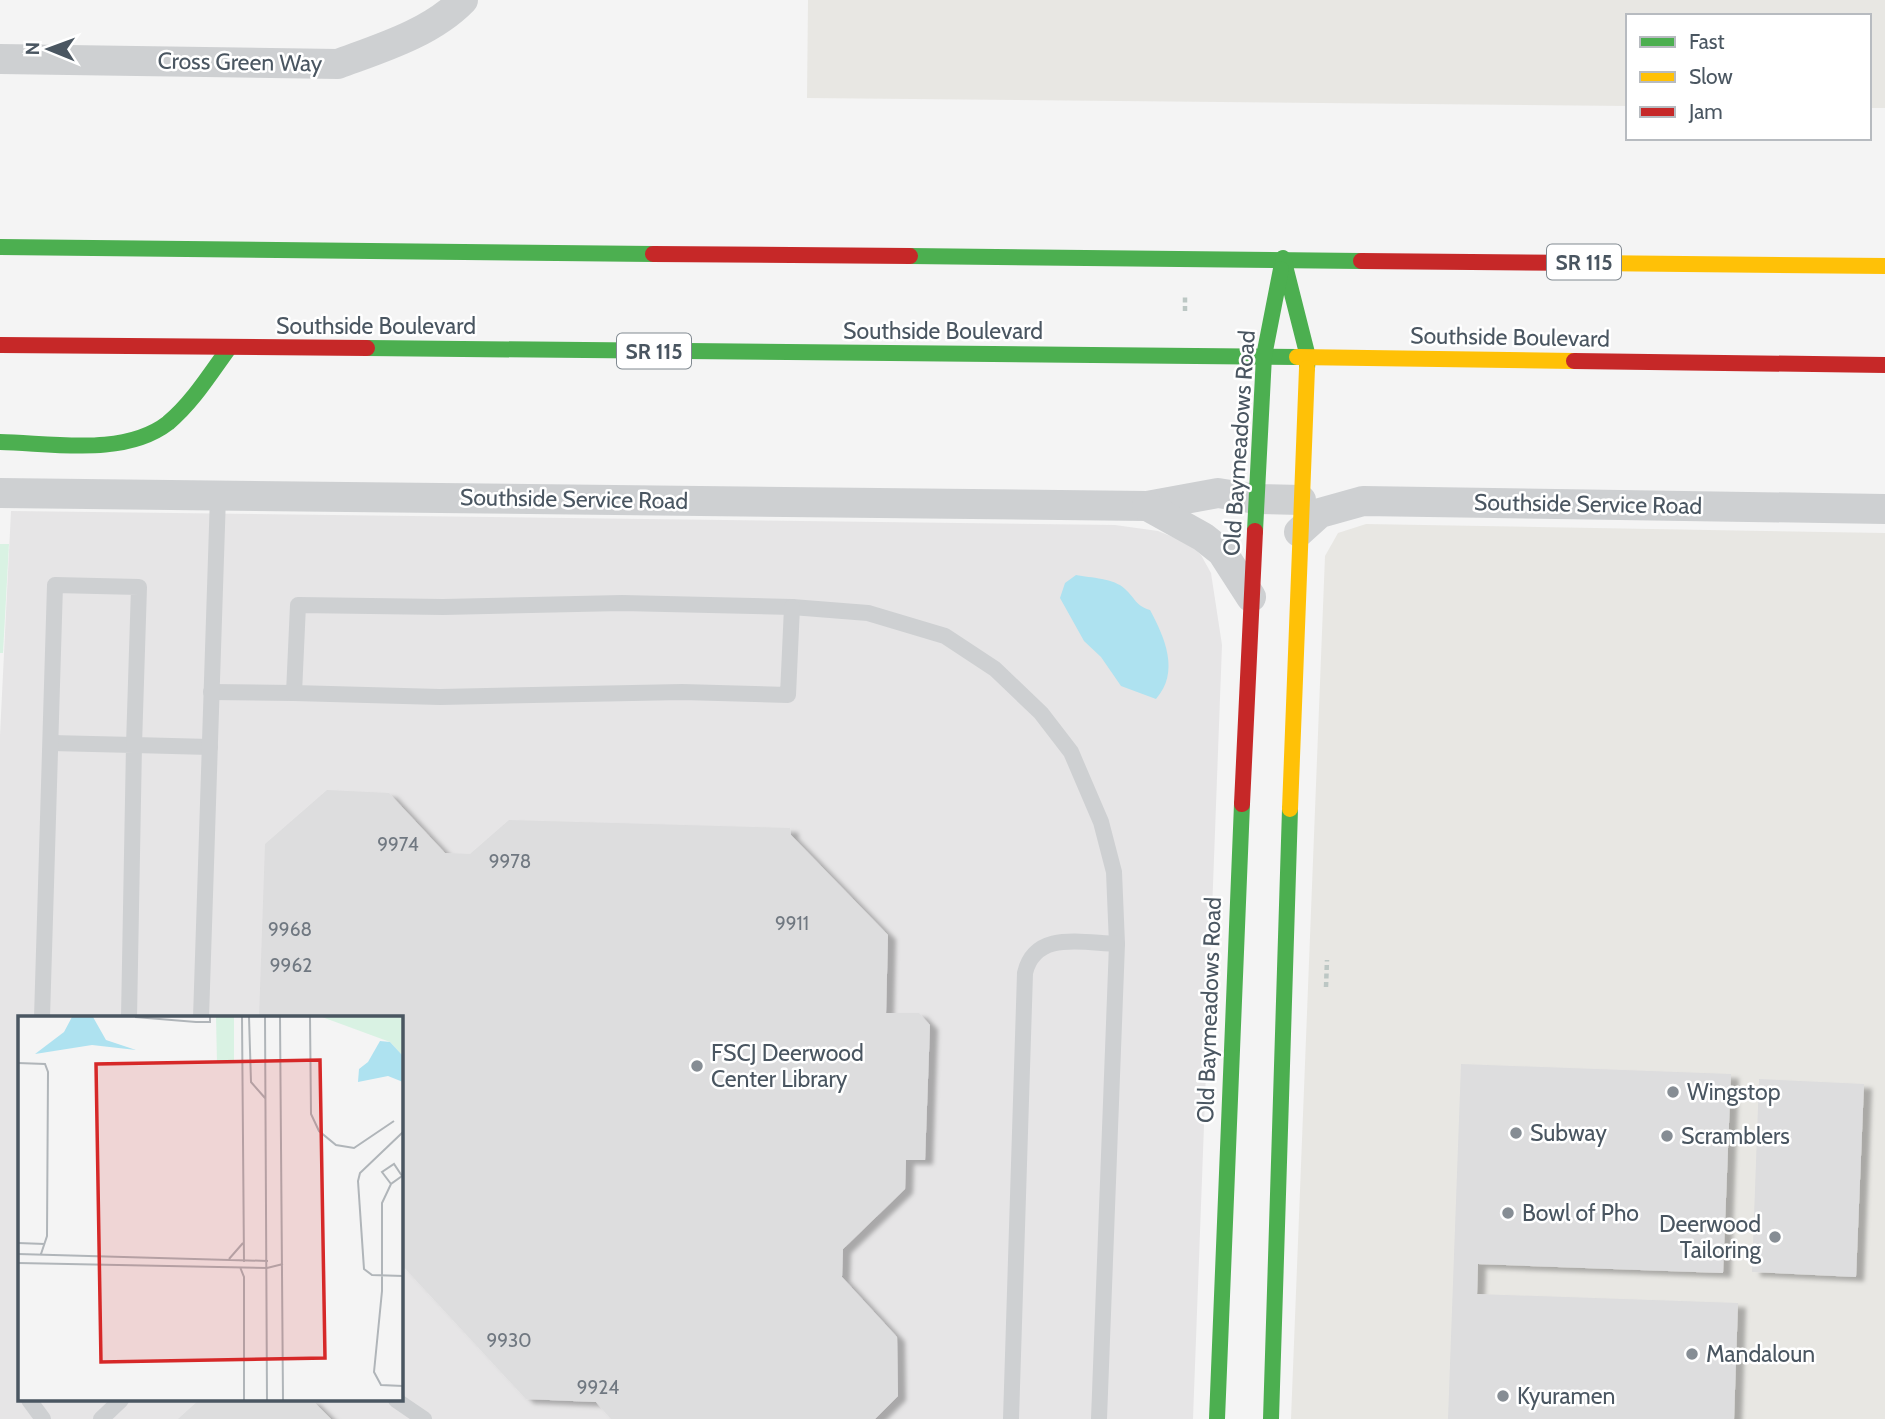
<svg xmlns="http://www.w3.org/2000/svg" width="1885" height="1419" viewBox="0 0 1885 1419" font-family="Cabin,sans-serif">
<defs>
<filter id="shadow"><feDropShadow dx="8" dy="4.5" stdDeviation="2" flood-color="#0004"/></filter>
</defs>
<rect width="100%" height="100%" fill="#f4f4f4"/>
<g fill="#e8e7e3">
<polygon points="808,0 1885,0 1885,108 1869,108 1869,16 1628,16 1628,106 807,98"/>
<polygon points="1366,524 1885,533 1885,1419 1291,1419 1325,556 1338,533"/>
</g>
<path fill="#e6e5e6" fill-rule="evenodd" d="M11,511L1115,525L1158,531L1188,543L1201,555L1211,573L1222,645L1193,1419H0V735ZM19,1018H401V1400H19Z"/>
<polygon fill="#d9f2e3" points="0,544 9,544 3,653 0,653"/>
<path fill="#aee2f0" d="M1076,575C1091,578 1114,578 1125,589C1135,598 1136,606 1150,610C1165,638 1180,672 1156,699L1121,686L1101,657L1084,641L1060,598L1065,583Z"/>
<g fill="#ddddde" filter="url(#shadow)">
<polygon points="327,790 389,793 445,853 470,854 509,820 790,828 791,835 888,935 886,1013 919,1013 930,1025 925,1160 906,1160 905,1189 843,1249 842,1277 897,1337 898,1396 875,1419 611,1419 596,1402 526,1399 401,1264 401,1018 259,1018 265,844"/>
<polygon points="1461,1064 1731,1074 1723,1273 1478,1264 1477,1294 1738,1303 1734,1419 1448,1419"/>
<polygon points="1759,1079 1864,1084 1856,1277 1752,1272"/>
<polygon points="199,1400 312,1400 331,1419 178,1419"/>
</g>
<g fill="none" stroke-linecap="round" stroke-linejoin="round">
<g stroke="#bcc7c4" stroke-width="4.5" stroke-dasharray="5 3.5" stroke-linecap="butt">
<polyline points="1185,311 1185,294"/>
<polyline points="1326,987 1327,960"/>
</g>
<g stroke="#ced0d2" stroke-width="16">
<polyline points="211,692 294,693 298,605 443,607 622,603 792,607 868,613 945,636 995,669 1041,713 1071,752 1101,822 1114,872 1117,944"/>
<polyline points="294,693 440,697 682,692 788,695 792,607"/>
<polyline points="51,743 134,745 129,1018"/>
<polyline points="42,1018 55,585 139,587 134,745 210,747"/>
<polyline points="201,1018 218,496"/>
<polyline points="29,1400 43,1419"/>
<polyline points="396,1400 424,1419"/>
<polyline points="101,1419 121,1400"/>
<path d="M1011,1419L1025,973C1035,930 1083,943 1117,944L1099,1419"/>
</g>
<g stroke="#ced0d2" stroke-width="30">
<path d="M0,59L338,64C381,48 431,33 463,0"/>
<polyline points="0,493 1147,506 1218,493 1256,499 1301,500"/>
<polyline points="1147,506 1203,537 1222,552 1251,597"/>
<polyline points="1299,532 1320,513 1363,501 1885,509"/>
</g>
<g stroke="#4caf50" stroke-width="16">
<polyline points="0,247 653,254"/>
<polyline points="910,256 1361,261"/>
<polyline points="1283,258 1308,357 1307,368"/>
<polyline points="367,348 1297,357"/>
<path d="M0,442C52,443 124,457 168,423C193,402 210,374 229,348"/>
<polyline points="1255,531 1264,356 1281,269"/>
<polyline points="1217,1419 1242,804"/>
<polyline points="1271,1419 1290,809"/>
</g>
<g stroke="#ffc107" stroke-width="16">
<polyline points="1589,263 1885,266"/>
<polyline points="1297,357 1574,361"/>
<polyline points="1290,809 1307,368"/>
</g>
<g stroke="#c62828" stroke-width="16">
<polyline points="653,254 910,256"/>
<polyline points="1361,261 1589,263"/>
<polyline points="0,345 367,348"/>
<polyline points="1574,361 1885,365"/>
<polyline points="1242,804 1255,531"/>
</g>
</g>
<g fill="#868d94" stroke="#fff" stroke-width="2.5">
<circle cx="697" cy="1066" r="7"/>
<circle cx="1673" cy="1092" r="7"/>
<circle cx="1516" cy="1133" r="7"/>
<circle cx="1667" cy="1136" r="7"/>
<circle cx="1508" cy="1213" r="7"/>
<circle cx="1775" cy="1237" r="7"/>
<circle cx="1692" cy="1354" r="7"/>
<circle cx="1503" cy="1396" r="7"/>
</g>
<g text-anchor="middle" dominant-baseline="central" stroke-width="5" stroke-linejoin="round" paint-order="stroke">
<g font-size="19" fill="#707881">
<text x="398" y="844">9974</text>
<text x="510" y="861">9978</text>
<text x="792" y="923">9911</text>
<text x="290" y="929">9968</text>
<text x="291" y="965">9962</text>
<text x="509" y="1340">9930</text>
<text x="598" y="1387">9924</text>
</g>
<g fill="#fff" stroke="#808990" stroke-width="2">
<rect x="1547" y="244.5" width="74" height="35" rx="5"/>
<rect x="617" y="333.5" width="74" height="35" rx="5"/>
</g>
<g font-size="21" font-weight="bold" fill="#4a5661">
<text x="1584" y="262">SR 115</text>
<text x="654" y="351">SR 115</text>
</g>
<g font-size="23" fill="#4a5661" stroke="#fff">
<text transform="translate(240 62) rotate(1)">Cross Green Way</text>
<text x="376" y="326">Southside Boulevard</text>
<text x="943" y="331">Southside Boulevard</text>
<text transform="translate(1510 337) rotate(1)">Southside Boulevard</text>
<text transform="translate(1239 443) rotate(-86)">Old Baymeadows Road</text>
<text transform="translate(574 499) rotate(1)">Southside Service Road</text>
<text transform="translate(1588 504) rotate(1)">Southside Service Road</text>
<text transform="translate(1209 1010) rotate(-88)">Old Baymeadows Road</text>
</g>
<g font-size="23" fill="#4a5661" stroke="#fff" text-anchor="start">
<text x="711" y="1053">FSCJ Deerwood<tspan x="711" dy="26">Center Library</tspan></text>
<text x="1687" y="1092">Wingstop</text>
<text x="1530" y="1133">Subway</text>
<text x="1681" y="1136">Scramblers</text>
<text x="1522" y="1213">Bowl of Pho</text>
<text x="1761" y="1224" text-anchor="end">Deerwood<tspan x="1761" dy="26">Tailoring</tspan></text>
<text x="1706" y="1354">Mandaloun</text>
<text x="1517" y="1396">Kyuramen</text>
</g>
</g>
<g transform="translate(18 1016)">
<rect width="385" height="385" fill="#f4f4f4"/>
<path d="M198,1H216V47H199ZM304,1H385V40L372,26Z" fill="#d9f2e3"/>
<path d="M54,1H75L88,24L118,34L74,29L17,38L46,16ZM362,25L372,26L385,40V66L370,60L340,66L341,53L350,46Z" fill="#aee2f0"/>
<path fill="none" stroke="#b0b5b9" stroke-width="2" d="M117,1L178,6H192V1M224,1L226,246M231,1L233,66L247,82M247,1L249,384M262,1L265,384M292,1L293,98L301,115L318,129L336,132L376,105M0,47L27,48L30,56L29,220L23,238M385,116L342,157L340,165L346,253L354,259L385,260M373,168L364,156L376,148L384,160L373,168L364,187V275L356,356L363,369L385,370M0,227L27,228M0,238L250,245M211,243L225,227M0,247L249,252L265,248M222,251L226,261V384"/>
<path fill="#d62828" fill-opacity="0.15" stroke="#d62828" stroke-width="3.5" d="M302,44L307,342L83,346L78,48Z"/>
<rect width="385" height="385" fill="none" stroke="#4a5661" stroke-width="3.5"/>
</g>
<rect x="1626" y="14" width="245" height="126" fill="#ffffff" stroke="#b7bbc0" stroke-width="2"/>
<rect x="1640" y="37" width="35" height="10" fill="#4caf50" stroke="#b7bbc0" stroke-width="2"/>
<text x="1689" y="49" font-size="21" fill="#4a5661">Fast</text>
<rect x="1640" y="72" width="35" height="10" fill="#ffc107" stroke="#b7bbc0" stroke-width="2"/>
<text x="1689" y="84" font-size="21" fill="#4a5661">Slow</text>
<rect x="1640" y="107" width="35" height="10" fill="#c62828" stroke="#b7bbc0" stroke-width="2"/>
<text x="1689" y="119" font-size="21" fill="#4a5661">Jam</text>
<g transform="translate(49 49) rotate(271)" stroke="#ffffff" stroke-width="5" paint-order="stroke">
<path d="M0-5L12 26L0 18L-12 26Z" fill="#4a5661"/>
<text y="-10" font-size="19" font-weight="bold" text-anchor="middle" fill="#4a5661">N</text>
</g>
</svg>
